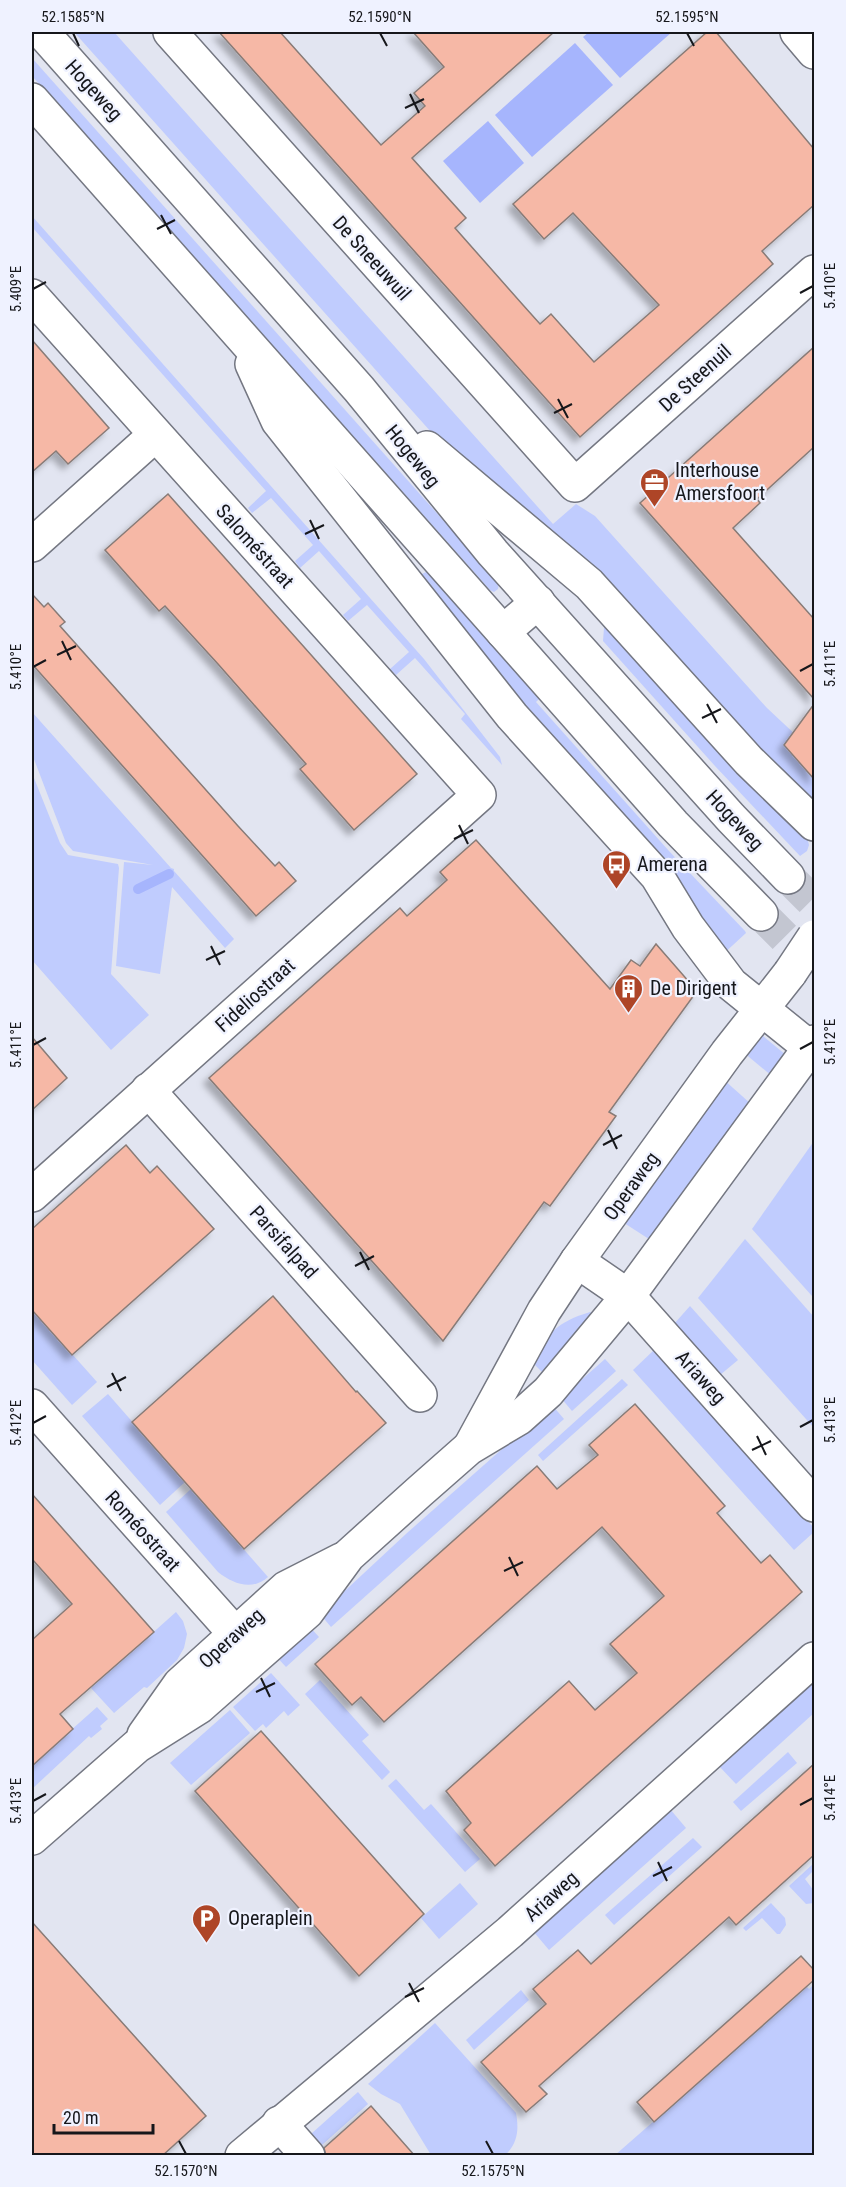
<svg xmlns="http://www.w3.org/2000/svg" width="846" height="2187" viewBox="0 0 846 2187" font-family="'Roboto Condensed',sans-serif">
<defs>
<filter id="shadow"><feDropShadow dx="-5.5" dy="5.5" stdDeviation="3" flood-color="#0004"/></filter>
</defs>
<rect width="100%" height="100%" fill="#e2e5f1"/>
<g fill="#c0ccfe">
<polygon points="74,32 114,32 553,524 576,504 595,516 767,708 814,752 814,807 448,451"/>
<polygon points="32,58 499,583 498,589 494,592 490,590 32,76"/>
<polygon points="32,216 424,659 500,757 502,765 461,719 465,714 415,658 396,675 390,669 409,652 367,605 348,621 343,615 361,599 319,551 300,568 295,561 313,545 271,498 252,513 248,508 266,491 32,227"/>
<polygon points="426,572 429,573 540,698 536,702 669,851 745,931 746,933 720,957 612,816 418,576"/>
<polygon points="605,615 807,837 809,845 807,851 800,856 715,766 603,641"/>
<polygon points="32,712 171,868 174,869 174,871 234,939 225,948 172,887 160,974 116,966 124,862 153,865 73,851 66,843 32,754"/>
<polygon points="32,773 60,843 68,855 118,864 119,868 111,974 149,1015 111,1050 32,960"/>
<polygon points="758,1032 786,1055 772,1076 743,1052"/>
<polygon points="723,1079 751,1104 652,1241 621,1221"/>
<polygon points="814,1141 814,1294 812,1296 752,1229"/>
<polygon points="745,1239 814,1317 814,1428 698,1298"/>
<polygon points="690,1306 738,1360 720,1375 674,1324"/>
<polygon points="32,1309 97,1382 72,1405 32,1360"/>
<path d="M590,1312L593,1314L544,1374L531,1361C548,1333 557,1322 590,1312Z"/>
<polygon points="655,1349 814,1528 814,1532 794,1550 633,1370"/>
<polygon points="605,1359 616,1371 572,1411 561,1398"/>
<polygon points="622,1379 628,1385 543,1461 538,1455"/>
<polygon points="108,1394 185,1482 160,1505 82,1416"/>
<polygon points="552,1405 564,1419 331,1627 320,1614 407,1533"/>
<path d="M191,1489L268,1577C252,1591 233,1584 218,1572L166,1512Z"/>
<polygon points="176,1612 183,1621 187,1634 184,1648 177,1660 147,1688 144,1687 114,1713 91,1688"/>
<polygon points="308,1625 319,1637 286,1667 275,1655"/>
<polygon points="271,1673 300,1705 288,1716 284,1711 266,1728 263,1724 255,1731 233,1707"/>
<polygon points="320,1680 369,1735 362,1741 390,1772 382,1780 305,1694"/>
<polygon points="814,1680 814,1713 736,1784 718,1765"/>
<polygon points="97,1707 108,1719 100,1726 102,1729 91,1738 89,1736 32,1789 32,1745 42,1756"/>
<polygon points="230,1710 250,1733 191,1785 170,1763"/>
<polygon points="788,1752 797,1763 741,1811 733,1802"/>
<polygon points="396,1779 424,1810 431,1804 480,1859 465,1872 388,1786"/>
<polygon points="670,1809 686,1828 549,1950 533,1931"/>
<polygon points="693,1838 702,1847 614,1925 605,1915"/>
<polygon points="814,1863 814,1870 805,1879 814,1891 814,1903 806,1904 789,1886"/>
<polygon points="460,1883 478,1904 439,1939 421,1918"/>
<polygon points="771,1903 785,1918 786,1925 780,1934 777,1934 762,1918 746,1931 743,1928"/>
<polygon points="814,1984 814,2155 614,2156 807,1987 809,1989"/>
<polygon points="521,1990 529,2000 474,2050 466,2040"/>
<path d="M435,2023L516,2113C519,2129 518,2144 505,2155H431L400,2104L381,2094L368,2084Z"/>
<polygon points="358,2092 368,2104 322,2145 311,2134"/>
</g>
<g fill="#a6b5fd">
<polygon points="589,32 672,32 620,78 583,37"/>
<polygon points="575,43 613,85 532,157 495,115"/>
<polygon points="488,121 524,163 480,203 443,161"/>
</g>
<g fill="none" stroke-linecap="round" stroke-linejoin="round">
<polyline stroke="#a6b5fd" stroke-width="10" points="138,889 169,874"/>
</g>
<g fill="#f6b8a6" stroke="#887b77" stroke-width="1.5" filter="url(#shadow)">
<polygon points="219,32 280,32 381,145 425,106 414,93 444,67 413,32 554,32 412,158 466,218 455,228 523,305 540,324 551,314 594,362 659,305 573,213 544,239 513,204 707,32 716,32 814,149 814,205 762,251 773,264 580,437"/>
<polygon points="32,340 109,428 68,464 56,451 32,472"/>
<polygon points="814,347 814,447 757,499 760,503 733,528 814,619 814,699 640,503"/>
<polygon points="168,494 417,774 354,830 300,769 306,764 218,664 165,606 159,611 105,550"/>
<polygon points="32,594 44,607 48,603 65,622 60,626 238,826 275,866 279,862 296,881 256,916 32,664"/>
<polygon points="814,704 814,779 784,745"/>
<polygon points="476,840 610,989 631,960 640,966 656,944 697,991 609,1112 616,1116 550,1206 544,1202 443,1341 209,1078 400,908 407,916 447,880 440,872"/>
<polygon points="32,1037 67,1078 32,1110"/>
<polygon points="126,1145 150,1173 157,1166 214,1229 72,1355 32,1310 32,1229"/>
<polygon points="273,1296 356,1392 357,1391 386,1423 244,1549 132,1422"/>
<polygon points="635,1404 725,1506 717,1513 761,1563 770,1555 802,1592 495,1866 464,1830 471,1823 446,1791 569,1681 595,1710 637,1673 610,1644 664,1596 602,1527 384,1722 361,1697 352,1705 315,1664 537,1466 557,1489 598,1455 589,1445"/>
<polygon points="32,1494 154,1632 60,1714 73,1729 32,1766 32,1640 72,1604 32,1559"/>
<polygon points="261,1731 424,1914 359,1976 195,1791"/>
<polygon points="814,1764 814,1855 736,1925 729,1917 539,2086 547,2094 526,2112 481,2062 546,2004 533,1989 578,1950 591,1964"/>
<polygon points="32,1922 206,2116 162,2156 32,2156"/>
<polygon points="801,1956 814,1970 814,1980 654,2122 637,2102"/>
<polygon points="371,2106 415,2156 326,2156 324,2148"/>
</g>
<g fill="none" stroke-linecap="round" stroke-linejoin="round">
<g stroke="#c3c6d1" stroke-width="33" stroke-dasharray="33 16" stroke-linecap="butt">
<polyline points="788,877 814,903"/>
<polyline points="761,914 814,967"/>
</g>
<defs>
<g id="minor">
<polyline points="170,32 575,485 814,272"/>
<polyline points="797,32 814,52"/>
<polyline points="32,296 479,795 32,1195"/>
<polyline points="32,545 155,435"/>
<polyline points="503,632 538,602"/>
<polyline points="148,1090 420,1395"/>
<polyline points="577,1261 628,1296 814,1505"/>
<polyline points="32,1406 255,1656"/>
<polyline points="470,1447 544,1311 577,1261 727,1053 790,973"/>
<polyline points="144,1735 180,1684 286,1588 341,1560"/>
<polyline points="32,1838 137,1746 199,1707 307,1612 348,1556 419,1492 469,1448 519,1418 548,1392 628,1296 814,1042"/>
<polyline points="279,2123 308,2156"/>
<polyline points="242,2156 510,1932 814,1659"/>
</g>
<g id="major">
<polyline points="42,32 359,389 493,553 731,818 788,877"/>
<polyline points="32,100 673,824 761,914"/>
<polyline points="252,364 278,421 512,716 657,876 688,927 731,984 814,1051"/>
<polyline points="427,448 589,584 749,761 814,824"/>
</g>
</defs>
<use href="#minor" stroke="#747782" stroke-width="36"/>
<use href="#major" stroke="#747782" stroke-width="36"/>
<use href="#minor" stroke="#fff" stroke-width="33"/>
<use href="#major" stroke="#fff" stroke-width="33"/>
<defs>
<polyline id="minor-bridge" points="790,973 814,937"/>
</defs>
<use href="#minor-bridge" stroke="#747782" stroke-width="36" stroke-linecap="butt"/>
<use href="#minor-bridge" stroke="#fff" stroke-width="33"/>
</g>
<path fill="none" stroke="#16171b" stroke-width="2" d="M73,33L79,46M380,33L387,46M687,33L694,46M410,94L419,113M405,108L424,99M161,215L171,234M157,229L175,220M33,289L46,282M800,293L813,286M558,399L568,418M554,413L572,404M310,520L319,539M305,534L324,525M62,641L71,660M57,655L76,646M33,667L46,660M800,671L813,664M707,704L717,723M702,718L721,709M459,825L468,844M454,839L473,830M211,946L220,965M206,960L225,951M33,1045L46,1038M800,1049L813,1042M608,1130L617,1149M603,1145L622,1135M360,1252L369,1270M355,1266L374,1256M112,1373L121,1391M107,1387L126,1377M33,1423L46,1416M800,1427L813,1420M757,1436L766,1455M752,1450L771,1441M509,1557L518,1576M504,1571L523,1562M261,1678L270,1697M256,1692L275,1683M33,1801L46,1794M800,1805L813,1798M658,1862L667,1881M653,1876L672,1867M409,1983L419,2002M405,1997L424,1988M179,2141L186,2154M486,2141L493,2154"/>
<defs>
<symbol id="office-pin" viewBox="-11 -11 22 30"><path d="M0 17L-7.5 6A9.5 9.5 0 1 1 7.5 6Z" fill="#ae4527" stroke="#eff2ff"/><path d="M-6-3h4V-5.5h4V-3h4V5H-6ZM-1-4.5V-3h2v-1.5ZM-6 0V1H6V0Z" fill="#fff"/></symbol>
<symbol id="bus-pin" viewBox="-11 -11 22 30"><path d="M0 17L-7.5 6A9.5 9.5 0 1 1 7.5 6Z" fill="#ae4527" stroke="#eff2ff"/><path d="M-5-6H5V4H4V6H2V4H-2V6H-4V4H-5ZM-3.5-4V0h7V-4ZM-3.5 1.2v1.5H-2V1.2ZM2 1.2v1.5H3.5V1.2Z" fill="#fff"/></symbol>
<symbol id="building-pin" viewBox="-11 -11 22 30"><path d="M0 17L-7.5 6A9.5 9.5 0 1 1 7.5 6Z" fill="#ae4527" stroke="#eff2ff"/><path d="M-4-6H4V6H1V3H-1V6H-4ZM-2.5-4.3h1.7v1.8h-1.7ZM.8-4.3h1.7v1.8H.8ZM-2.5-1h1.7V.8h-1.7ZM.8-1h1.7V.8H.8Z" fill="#fff"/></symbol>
<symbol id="parking-pin" viewBox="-11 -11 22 30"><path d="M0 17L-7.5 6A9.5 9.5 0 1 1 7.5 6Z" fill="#ae4527" stroke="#eff2ff"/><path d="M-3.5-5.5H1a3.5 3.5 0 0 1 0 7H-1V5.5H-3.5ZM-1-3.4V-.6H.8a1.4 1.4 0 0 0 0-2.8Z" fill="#fff"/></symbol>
</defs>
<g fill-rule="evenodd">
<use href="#office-pin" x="638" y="466" width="33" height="45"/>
<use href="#bus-pin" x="600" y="848" width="33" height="45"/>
<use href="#building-pin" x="612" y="972" width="33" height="45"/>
<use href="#parking-pin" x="190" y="1902" width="33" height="45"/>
</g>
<g text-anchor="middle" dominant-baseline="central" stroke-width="4.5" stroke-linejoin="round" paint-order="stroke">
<g font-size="20" fill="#16171b" stroke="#eff2ff">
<text transform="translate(94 90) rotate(48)">Hogeweg</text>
<text transform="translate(372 258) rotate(48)">De Sneeuwuil</text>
<text transform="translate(695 378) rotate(-42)">De Steenuil</text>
<text transform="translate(413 456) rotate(51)">Hogeweg</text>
<text transform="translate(255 546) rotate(48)">Saloméstraat</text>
<text transform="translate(735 820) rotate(47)">Hogeweg</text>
<text transform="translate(255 995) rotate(-42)">Fideliostraat</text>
<text transform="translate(631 1186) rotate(-54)">Operaweg</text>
<text transform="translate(284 1242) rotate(48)">Parsifalpad</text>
<text transform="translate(701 1377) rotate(48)">Ariaweg</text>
<text transform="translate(143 1531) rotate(48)">Roméostraat</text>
<text transform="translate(231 1638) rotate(-42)">Operaweg</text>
<text transform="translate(551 1896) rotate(-42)">Ariaweg</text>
</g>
<g font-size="20" fill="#16171b" stroke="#eff2ff" text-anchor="start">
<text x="675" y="470">Interhouse<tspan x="675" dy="23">Amersfoort</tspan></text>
<text x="637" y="864">Amerena</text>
<text x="650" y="988">De Dirigent</text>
<text x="228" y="1918">Operaplein</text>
</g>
</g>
<rect width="846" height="2187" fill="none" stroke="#eff2ff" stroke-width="66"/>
<path d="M54 2124v9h99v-9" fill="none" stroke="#16171b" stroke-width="3"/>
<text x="63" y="2124" font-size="18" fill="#16171b" stroke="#eff2ff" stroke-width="4.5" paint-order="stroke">20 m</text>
<rect x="33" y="33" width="780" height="2121" fill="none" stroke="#16171b" stroke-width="2"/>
<g font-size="15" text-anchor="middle" fill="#16171b">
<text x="73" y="22">52.1585°N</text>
<text x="380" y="22">52.1590°N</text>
<text x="687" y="22">52.1595°N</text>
<text transform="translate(830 286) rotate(-90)" y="5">5.410°E</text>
<text transform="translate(16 289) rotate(-90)" y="5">5.409°E</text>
<text transform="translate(830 664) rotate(-90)" y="5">5.411°E</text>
<text transform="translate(16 667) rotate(-90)" y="5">5.410°E</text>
<text transform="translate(830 1042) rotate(-90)" y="5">5.412°E</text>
<text transform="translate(16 1045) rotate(-90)" y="5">5.411°E</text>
<text transform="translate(830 1420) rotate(-90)" y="5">5.413°E</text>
<text transform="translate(16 1423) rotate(-90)" y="5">5.412°E</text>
<text transform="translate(830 1798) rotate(-90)" y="5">5.414°E</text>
<text transform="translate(16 1801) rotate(-90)" y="5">5.413°E</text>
<text x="186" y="2176">52.1570°N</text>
<text x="493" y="2176">52.1575°N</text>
</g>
</svg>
